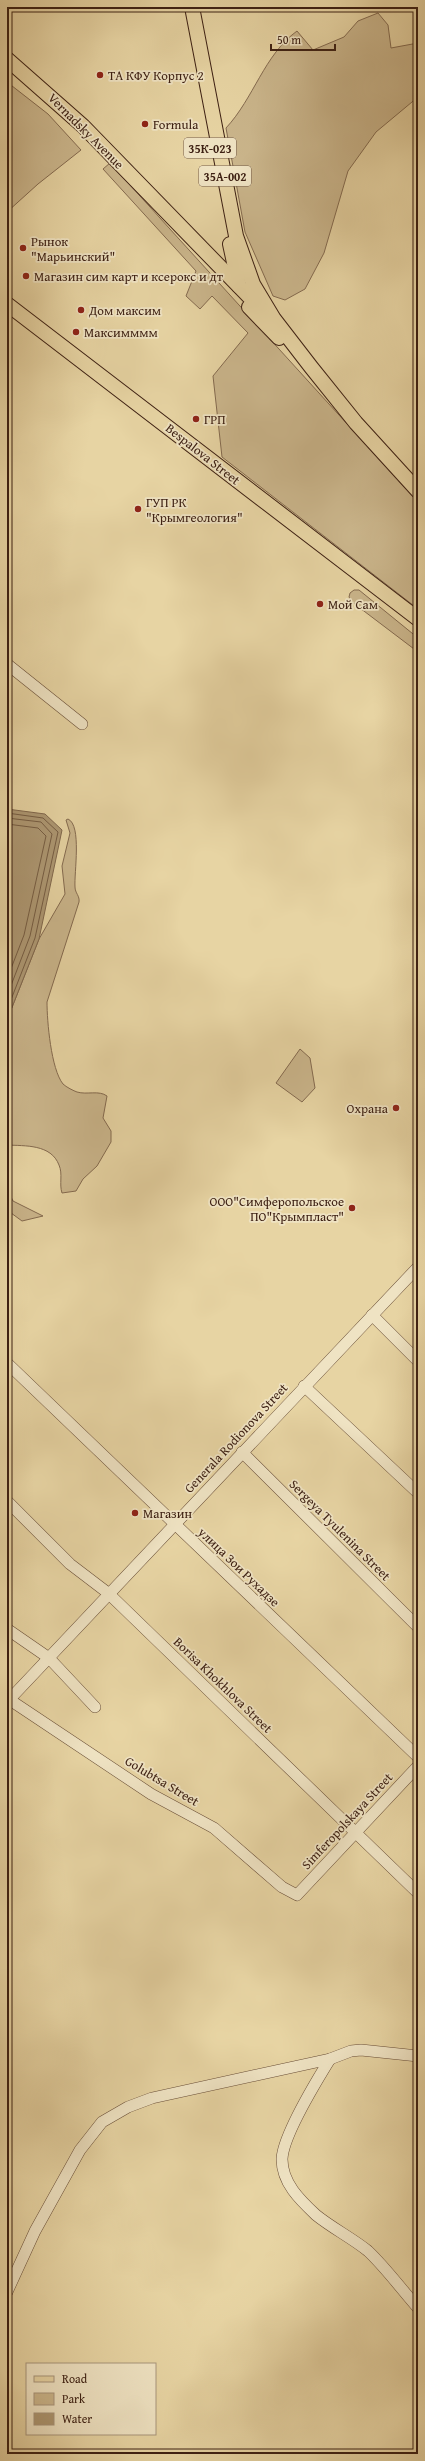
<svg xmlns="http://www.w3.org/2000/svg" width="425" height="2461" viewBox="0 0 425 2461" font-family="'Gentium Book Plus',serif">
<rect width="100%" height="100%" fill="#e7d4a3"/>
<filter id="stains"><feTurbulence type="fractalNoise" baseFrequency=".005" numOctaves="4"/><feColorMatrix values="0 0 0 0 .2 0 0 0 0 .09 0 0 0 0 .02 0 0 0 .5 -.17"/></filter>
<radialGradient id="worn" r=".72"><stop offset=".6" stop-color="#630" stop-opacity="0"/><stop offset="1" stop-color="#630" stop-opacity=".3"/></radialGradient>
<g fill="#cab58b" stroke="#846a4f">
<path d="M378,13L388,25L391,48L418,43V97L376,132L348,171L324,253L305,289L285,300L273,296L245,232L226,128C254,98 264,55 297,31L313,50L344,37L358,21Z"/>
<polygon points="7,82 48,114 81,150 38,184 7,212"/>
<polygon points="110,163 418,502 418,609 222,457 213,376 248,333 212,296 200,309 186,296 196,271 103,169"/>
<polygon points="354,590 359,590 418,638 418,652 352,602 349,597 350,593"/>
<path d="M68,819C82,825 74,873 75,887C75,893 80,896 79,902L47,1002C47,1021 51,1069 63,1084C66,1087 74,1091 77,1092C87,1095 99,1090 107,1096L103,1118L111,1131V1142L97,1166L83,1179L76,1191L62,1193C59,1184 63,1174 59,1165C51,1144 25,1146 7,1145V1020L39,939L65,894L62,866L70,833L66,820Z"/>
<polygon points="300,1049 310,1058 315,1088 302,1102 276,1083"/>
<polygon points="7,1189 13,1201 43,1216 22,1221 7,1210"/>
</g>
<polygon fill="#ad9772" stroke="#80674c" points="7,809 45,814 62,830 39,939 7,1020"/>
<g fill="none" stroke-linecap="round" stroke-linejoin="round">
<g stroke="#755c42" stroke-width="1">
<polyline points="7,813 43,818 58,832 35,938 7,1010"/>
<polyline points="7,818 41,822 52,834 30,936 7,996"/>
<polyline points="7,824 38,828 46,836 24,935 7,979"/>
</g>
<defs>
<g id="minor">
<polyline points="7,664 82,724"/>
<polyline points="372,1315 418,1361"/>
<polyline points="7,1363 418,1757"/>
<polyline points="304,1386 418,1493"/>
<polyline points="242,1452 418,1627"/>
<polyline points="7,1501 70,1564 108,1593 418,1893"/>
<polyline points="7,1629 49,1658 95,1707"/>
<polyline points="7,1698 151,1794 214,1828 282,1887 297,1895 418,1766"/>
<polyline points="9,1700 418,1267"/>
<path d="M330,2059C317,2080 283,2135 282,2159C282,2183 300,2200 316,2215C332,2228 352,2238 368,2251C386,2268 402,2290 418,2308"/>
<polyline points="7,2292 35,2231 80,2150 102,2122 128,2107 152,2098 330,2059 351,2051 361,2050 418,2056"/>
</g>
<g id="major">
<polyline points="192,7 236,236 253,284 274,319 311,367 356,423 418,491"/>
<polyline points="7,59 83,126 262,310"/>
<polyline points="230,244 239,286"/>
<polyline points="7,304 418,619"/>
<polyline points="249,307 279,338"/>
</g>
</defs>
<use href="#minor" stroke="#684d37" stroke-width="12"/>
<use href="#major" stroke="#3d2013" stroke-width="16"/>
<use href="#minor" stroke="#efe3c3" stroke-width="11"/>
<use href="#major" stroke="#e7d4a3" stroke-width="14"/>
</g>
<g fill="#8f2418" stroke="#efe3c3" stroke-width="1.5">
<circle cx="100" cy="75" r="4"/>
<circle cx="145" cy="124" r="4"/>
<circle cx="23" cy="248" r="4"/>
<circle cx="26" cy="276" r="4"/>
<circle cx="81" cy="310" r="4"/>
<circle cx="76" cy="332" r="4"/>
<circle cx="196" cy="419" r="4"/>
<circle cx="138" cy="509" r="4"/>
<circle cx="320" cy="604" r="4"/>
<circle cx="396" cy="1108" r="4"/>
<circle cx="352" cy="1208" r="4"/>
<circle cx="135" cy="1513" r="4"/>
</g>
<g text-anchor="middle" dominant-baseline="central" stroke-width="3.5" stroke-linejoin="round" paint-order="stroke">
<g fill="#efe3c3" stroke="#725a48" stroke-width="1">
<rect x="184" y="138" width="52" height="20" rx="3"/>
<rect x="199" y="166" width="52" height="20" rx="3"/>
</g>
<g font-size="12" font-weight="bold" fill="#3d2013">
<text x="210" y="148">35К-023</text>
<text x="225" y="176">35А-002</text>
</g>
<g font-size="13" fill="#3d2013" stroke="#efe3c3" text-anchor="start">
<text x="108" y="75">ТА КФУ Корпус 2</text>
<text x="153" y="124">Formula</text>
<text x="31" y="241">Рынок<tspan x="31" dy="15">"Марьинский"</tspan></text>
<text x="34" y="276">Магазин сим карт и ксерокс и дт</text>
<text x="89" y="310">Дом максим</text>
<text x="84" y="332">Максимммм</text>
<text x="204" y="419">ГРП</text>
<text x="146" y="502">ГУП РК<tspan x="146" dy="15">"Крымгеология"</tspan></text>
<text x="328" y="604">Мой Сам</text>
<text x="388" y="1108" text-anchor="end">Охрана</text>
<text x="344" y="1201" text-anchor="end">ООО"Симферопольское<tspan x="344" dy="15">ПО"Крымпласт"</tspan></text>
<text x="143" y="1513">Магазин</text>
</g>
<g font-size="13" fill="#3d2013" stroke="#efe3c3">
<text transform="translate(86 131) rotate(45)">Vernadsky Avenue</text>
<text transform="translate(203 454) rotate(38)">Bespalova Street</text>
<text transform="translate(236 1438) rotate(-47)">Generala Rodionova Street</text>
<text transform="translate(340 1530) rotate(45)">Sergeya Tyulenina Street</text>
<text transform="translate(239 1567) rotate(44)">улица Зои Рухадзе</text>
<text transform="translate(223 1685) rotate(44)">Borisa Khokhlova Street</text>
<text transform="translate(162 1781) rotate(31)">Golubtsa Street</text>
<text transform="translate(347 1821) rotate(-47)">Simferopolskaya Street</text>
</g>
</g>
<rect width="425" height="2461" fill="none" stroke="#e7d4a3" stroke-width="24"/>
<rect x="8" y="8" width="409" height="2445" fill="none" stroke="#3d2013" stroke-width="2"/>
<rect x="12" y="12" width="401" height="2437" fill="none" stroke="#3d2013"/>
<rect x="26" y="2363" width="130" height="72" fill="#efe3c3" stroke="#a8957d"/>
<rect x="34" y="2376" width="20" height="6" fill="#e7d4a3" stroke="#a8957d"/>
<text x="62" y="2383" font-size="12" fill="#3d2013">Road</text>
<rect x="34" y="2393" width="20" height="12" fill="#cab58b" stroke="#a8957d"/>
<text x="62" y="2403" font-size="12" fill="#3d2013">Park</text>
<rect x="34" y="2413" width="20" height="12" fill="#ad9772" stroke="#a8957d"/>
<text x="62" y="2423" font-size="12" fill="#3d2013">Water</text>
<path d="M271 44v6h64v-6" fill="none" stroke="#3d2013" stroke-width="2"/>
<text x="277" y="44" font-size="12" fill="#3d2013" stroke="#efe3c3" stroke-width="3" paint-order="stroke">50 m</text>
<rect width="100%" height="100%" filter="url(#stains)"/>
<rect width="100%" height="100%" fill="url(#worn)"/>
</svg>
